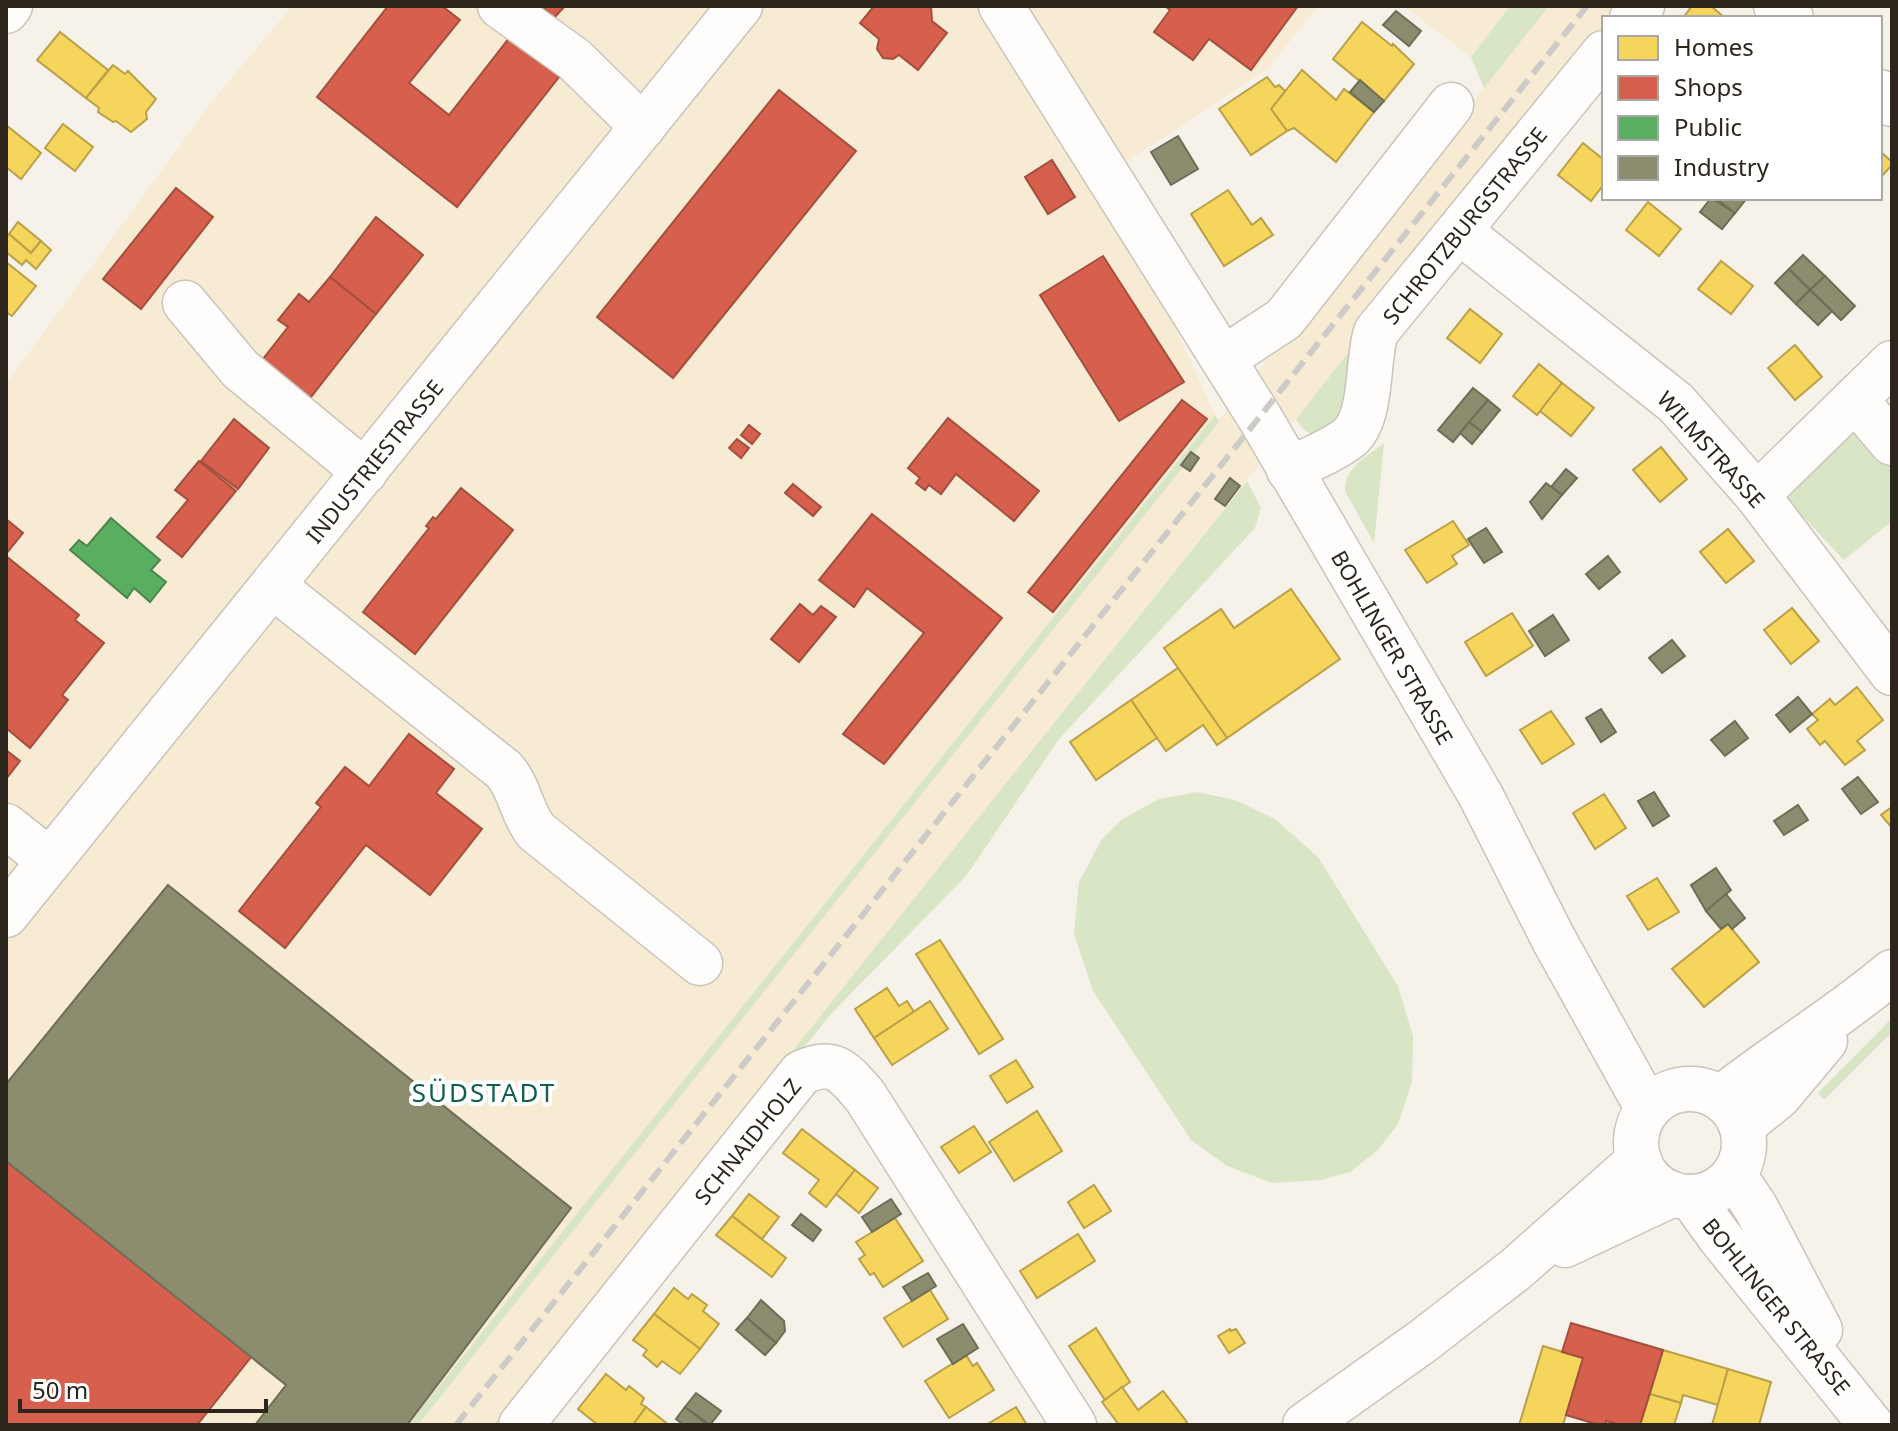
<svg xmlns="http://www.w3.org/2000/svg" width="1898" height="1431" viewBox="0 0 1898 1431" font-family="'Noto Sans',sans-serif">
<rect width="100%" height="100%" fill="#f7f2e9"/>
<g fill="#f8ebd4">
<polygon points="292,6 1318,6 1268,69 1106,175 1215,415 408,1425 6,1425 6,384 212,101"/>
<polygon points="1404,6 1510,6 1471,57"/>
<polygon points="1549,6 1625,6 1615,18 1604,18 1604,32 494,1425 418,1425"/>
</g>
<g fill="#d8e6c6">
<polygon points="1510,6 1549,6 1484,88 1471,57"/>
<path d="M1356,343L1348,410L1322,436C1309,435 1303,431 1296,419Z"/>
<polygon points="1873,393 1892,415 1892,521 1844,560 1775,487"/>
<polygon points="1215,415 1219,422 418,1425 408,1425"/>
<path d="M1384,443L1374,543L1345,491C1344,468 1367,456 1384,443Z"/>
<polygon points="1247,481 1261,508 1255,528 1059,739 966,876 830,1015 504,1425 494,1425"/>
<polygon points="1197,792 1235,800 1275,819 1318,857 1398,986 1413,1036 1412,1082 1398,1124 1377,1151 1350,1172 1321,1180 1272,1183 1227,1166 1191,1140 1093,991 1074,934 1079,882 1102,839 1121,820 1159,799"/>
<polygon points="1892,1018 1892,1032 1824,1100 1818,1093"/>
</g>
<g fill="#f6d55c" stroke="#b9a049" stroke-width="2">
<polygon points="1692,6 1711,6 1725,18 1683,18"/>
<polygon points="1362,22 1392,46 1393,44 1414,64 1384,101 1333,59"/>
<polygon points="60,32 108,70 86,98 37,60"/>
<polygon points="113,65 125,74 128,71 156,99 146,112 147,119 131,132 116,121 113,122 98,112 99,108 86,98"/>
<polygon points="1302,70 1336,100 1344,89 1374,112 1336,162 1294,128 1287,131 1271,109"/>
<polygon points="1267,77 1275,87 1279,85 1285,91 1271,109 1287,131 1251,155 1219,109"/>
<polygon points="63,124 93,147 75,171 45,148"/>
<polygon points="6,125 41,153 21,179 6,167"/>
<polygon points="1583,143 1604,160 1604,184 1591,201 1558,175"/>
<polygon points="1880,151 1892,162 1892,165 1880,178"/>
<polygon points="1228,190 1252,225 1261,218 1273,235 1224,266 1191,214"/>
<polygon points="1648,202 1681,229 1659,256 1626,230"/>
<polygon points="18,222 41,241 31,253 9,234"/>
<polygon points="9,234 31,253 41,241 51,250 36,269 26,260 22,265 6,252 6,237"/>
<polygon points="1721,261 1753,286 1731,314 1698,289"/>
<polygon points="6,262 36,286 12,316 6,312"/>
<polygon points="1470,309 1502,334 1480,363 1447,338"/>
<polygon points="1795,345 1822,377 1795,400 1768,368"/>
<polygon points="1539,364 1562,383 1537,415 1513,396"/>
<polygon points="1562,383 1594,408 1571,436 1540,411"/>
<polygon points="1661,447 1687,479 1660,502 1633,470"/>
<polygon points="1453,521 1469,545 1452,556 1457,564 1427,583 1405,550"/>
<polygon points="1728,529 1754,561 1726,583 1700,552"/>
<polygon points="1291,589 1340,659 1227,738 1164,648 1221,609 1234,628"/>
<polygon points="1792,608 1819,641 1791,664 1764,630"/>
<polygon points="1512,613 1533,646 1486,676 1465,642"/>
<polygon points="1178,668 1227,738 1217,745 1203,725 1166,751 1131,700"/>
<polygon points="1857,687 1883,720 1857,741 1865,750 1845,765 1825,741 1820,745 1807,729 1818,720 1812,714 1830,699 1835,705"/>
<polygon points="1131,700 1157,738 1096,780 1070,742"/>
<polygon points="1551,711 1574,744 1542,764 1520,730"/>
<polygon points="1604,794 1626,828 1595,849 1573,813"/>
<polygon points="1892,807 1892,828 1881,815"/>
<polygon points="1657,878 1679,912 1648,930 1627,896"/>
<polygon points="1728,924 1759,962 1704,1007 1672,969"/>
<polygon points="940,940 1003,1039 979,1054 916,954"/>
<polygon points="887,988 899,1006 907,1001 914,1012 874,1038 855,1009"/>
<polygon points="930,1001 948,1029 892,1065 874,1038"/>
<polygon points="1016,1060 1033,1087 1007,1103 990,1076"/>
<polygon points="1037,1111 1062,1151 1014,1181 989,1142"/>
<polygon points="974,1126 991,1152 959,1173 941,1147"/>
<polygon points="802,1129 855,1170 826,1207 809,1193 819,1180 783,1153"/>
<polygon points="855,1170 878,1188 859,1213 836,1194"/>
<polygon points="1094,1185 1111,1211 1084,1228 1068,1202"/>
<polygon points="749,1194 779,1217 762,1239 732,1216"/>
<polygon points="732,1216 786,1258 772,1277 716,1235"/>
<polygon points="895,1218 923,1261 883,1287 874,1273 870,1275 859,1259 865,1255 856,1242"/>
<polygon points="1078,1234 1095,1261 1037,1298 1020,1271"/>
<polygon points="674,1288 688,1299 692,1294 707,1305 703,1311 719,1324 700,1349 654,1314"/>
<polygon points="930,1290 948,1319 903,1347 884,1318"/>
<polygon points="654,1314 700,1349 680,1374 662,1361 657,1367 643,1355 647,1350 633,1340"/>
<polygon points="1096,1328 1130,1382 1105,1400 1069,1346"/>
<polygon points="1230,1329 1231,1331 1236,1329 1245,1343 1229,1353 1218,1336"/>
<polygon points="1543,1346 1583,1358 1566,1415 1563,1425 1519,1425"/>
<polygon points="1663,1350 1728,1369 1718,1405 1683,1395 1681,1403 1650,1394"/>
<polygon points="966,1355 973,1366 977,1363 994,1390 949,1418 925,1381"/>
<polygon points="1728,1369 1771,1382 1759,1425 1712,1425"/>
<polygon points="606,1374 626,1390 629,1386 644,1398 641,1404 646,1407 633,1425 598,1425 578,1409"/>
<polygon points="1122,1387 1138,1410 1163,1391 1187,1422 1183,1425 1119,1425 1102,1402"/>
<polygon points="1650,1394 1681,1403 1674,1425 1640,1425"/>
<polygon points="646,1407 669,1425 633,1425"/>
<polygon points="1016,1407 1027,1425 986,1425"/>
</g>
<g fill="#d6604d" stroke="#a34f3e" stroke-width="2">
<polygon points="388,6 442,6 460,20 409,83 449,115 513,33 563,72 457,207 317,97"/>
<polygon points="541,6 565,6 554,18"/>
<polygon points="874,6 931,6 932,21 947,33 918,70 899,55 893,59 883,58 877,49 879,39 860,23"/>
<polygon points="1165,6 1298,6 1251,70 1209,39 1193,60 1154,32 1170,10"/>
<polygon points="779,90 856,151 673,378 597,317"/>
<polygon points="1052,160 1075,197 1048,214 1025,177"/>
<polygon points="176,188 213,217 141,309 103,279"/>
<polygon points="376,217 423,255 376,314 330,277"/>
<polygon points="1103,256 1184,382 1119,421 1040,295"/>
<polygon points="330,277 376,314 300,411 252,373 288,327 278,320 299,294 309,302"/>
<polygon points="1182,400 1207,419 1053,612 1028,592"/>
<polygon points="948,418 1039,491 1014,521 956,474 941,494 929,485 925,490 916,483 920,478 908,468"/>
<polygon points="234,419 269,448 238,489 201,461"/>
<polygon points="749,425 760,434 752,444 741,435"/>
<polygon points="737,439 749,448 741,458 729,448"/>
<polygon points="199,461 236,491 182,557 157,537 188,500 175,490"/>
<polygon points="793,484 821,507 813,516 785,493"/>
<polygon points="461,488 513,530 415,654 363,612 429,528 426,526 433,517 436,519"/>
<polygon points="872,514 1002,618 884,764 843,734 924,633 867,588 854,607 819,580"/>
<polygon points="6,519 23,533 6,554"/>
<polygon points="6,556 79,615 75,620 104,643 62,695 68,700 30,748 6,728"/>
<polygon points="800,604 813,615 821,606 836,617 799,662 771,639"/>
<polygon points="409,734 454,769 436,793 482,829 430,895 366,845 285,948 239,911 321,807 316,803 345,767 369,786"/>
<polygon points="6,750 20,761 6,779"/>
<polygon points="6,1161 252,1356 197,1425 6,1425"/>
<polygon points="1571,1323 1663,1350 1640,1425 1621,1425 1606,1421 1605,1425 1599,1425 1566,1415 1583,1358 1562,1352"/>
</g>
<polygon fill="#5aae61" stroke="#4c854c" stroke-width="2" points="111,518 160,560 151,570 166,582 150,602 134,588 127,598 70,550 79,540 87,546"/>
<g fill="#8c8c6e" stroke="#6f6d55" stroke-width="2">
<polygon points="1396,11 1421,31 1409,46 1383,25"/>
<polygon points="1360,80 1384,101 1374,112 1350,92"/>
<polygon points="1178,136 1198,169 1171,185 1151,152"/>
<polygon points="1711,198 1735,213 1722,229 1700,212"/>
<polygon points="1715,198 1747,198 1735,213"/>
<polygon points="1803,255 1825,276 1810,290 1789,269"/>
<polygon points="1789,269 1810,290 1796,304 1775,283"/>
<polygon points="1825,276 1855,306 1841,320 1810,290"/>
<polygon points="1810,290 1832,311 1818,325 1796,304"/>
<polygon points="1473,388 1488,400 1453,442 1438,430"/>
<polygon points="1488,400 1500,410 1482,432 1469,422"/>
<polygon points="1469,422 1482,432 1472,444 1460,433"/>
<polygon points="1191,452 1199,458 1190,471 1181,465"/>
<polygon points="1566,469 1577,478 1562,495 1551,487"/>
<polygon points="1230,478 1240,486 1225,506 1215,499"/>
<polygon points="1546,483 1562,495 1542,519 1530,502"/>
<polygon points="1486,528 1502,552 1484,563 1468,539"/>
<polygon points="1608,556 1620,572 1599,589 1586,574"/>
<polygon points="1553,615 1569,640 1545,656 1529,631"/>
<polygon points="1672,640 1685,656 1662,673 1649,658"/>
<polygon points="1798,697 1812,714 1790,732 1776,715"/>
<polygon points="1601,709 1616,732 1601,742 1586,718"/>
<polygon points="1735,721 1748,738 1725,756 1711,740"/>
<polygon points="1858,777 1878,802 1861,814 1842,789"/>
<polygon points="1654,792 1669,816 1653,826 1638,801"/>
<polygon points="1798,805 1808,820 1784,835 1774,821"/>
<polygon points="1716,868 1731,890 1706,911 1691,885"/>
<polygon points="168,885 571,1208 407,1425 255,1425 286,1385 6,1161 6,1084"/>
<polygon points="1726,894 1745,918 1732,929 1728,924 1721,929 1706,911"/>
<polygon points="891,1199 901,1214 872,1232 862,1217"/>
<polygon points="801,1214 821,1230 813,1241 792,1225"/>
<polygon points="928,1273 936,1286 912,1301 903,1287"/>
<polygon points="761,1300 784,1321 785,1331 776,1343 747,1318"/>
<polygon points="747,1318 776,1343 765,1355 736,1330"/>
<polygon points="963,1324 978,1348 953,1364 937,1339"/>
<polygon points="696,1393 721,1411 710,1425 685,1407"/>
<polygon points="685,1407 708,1425 684,1425 676,1419"/>
</g>
<g fill="none" stroke-linecap="round" stroke-linejoin="round">
<defs>
<g id="minor">
<polyline points="500,6 574,59 643,127"/>
<polyline points="1001,6 1260,418 1481,796 1554,940 1648,1109"/>
<polyline points="1776,6 1791,18"/>
<polyline points="6,11 10,6"/>
<polyline points="1632,18 1642,6"/>
<polyline points="1880,92 1892,104"/>
<polyline points="1459,231 1676,403 1757,495 1892,673"/>
<polyline points="185,303 240,369 365,472"/>
<polyline points="1223,359 1284,319 1451,105"/>
<polyline points="1855,399 1892,443"/>
<path d="M1289,470C1308,460 1329,452 1346,440C1374,421 1366,363 1376,332L1604,53"/>
<polyline points="1757,495 1892,363"/>
<path d="M273,586L504,770C520,788 521,812 536,831L700,963"/>
<polyline points="6,826 49,860"/>
<polyline points="6,915 740,6"/>
<circle cx="1690" cy="1143" r="54"/>
<path d="M1721,1098C1776,1054 1838,1018 1892,972"/>
<polyline points="1742,1126 1779,1096 1825,1041"/>
<polyline points="1734,1175 1756,1208 1820,1330"/>
<polyline points="1691,1197 1719,1236 1871,1425"/>
<polyline points="1565,1245 1673,1194"/>
<path d="M521,1425L801,1073C834,1057 844,1072 865,1096L1074,1425"/>
<polyline points="1305,1425 1423,1341 1516,1269 1639,1160"/>
</g>
</defs>
<use href="#minor" stroke="#c9c4bb" stroke-width="47"/>
<use href="#minor" stroke="#fefdfc" stroke-width="44"/>
<polyline stroke="#cccbc8" stroke-width="6" stroke-dasharray="16 8" stroke-linecap="butt" points="456,1425 1587,6"/>
</g>
<g text-anchor="middle" dominant-baseline="central" stroke-width="8" stroke-linejoin="round" paint-order="stroke">
<g font-size="22" fill="#2c261c" stroke="#fff">
<text transform="translate(1464 225) rotate(-51)">SCHROTZBURGSTRASSE</text>
<text transform="translate(1712 449) rotate(48)">WILMSTRASSE</text>
<text transform="translate(374 461) rotate(-51)">INDUSTRIESTRASSE</text>
<text transform="translate(1393 647) rotate(60)">BOHLINGER STRASSE</text>
<text transform="translate(747 1141) rotate(-51)">SCHNAIDHOLZ</text>
<text transform="translate(1777 1306) rotate(51)">BOHLINGER STRASSE</text>
</g>
<g font-size="26" letter-spacing="2" fill="#11604c" stroke="#fff">
<text x="484" y="1092">SÜDSTADT</text>
</g>
</g>
<rect width="1898" height="1431" fill="none" stroke="#2c261c" stroke-width="16"/>
<rect x="1602" y="16" width="280" height="184" fill="#ffffff" stroke="#aba8a4" stroke-width="2"/>
<rect x="1618" y="36" width="40" height="24" fill="#f6d55c" stroke="#aba8a4" stroke-width="2"/>
<text x="1674" y="56" font-size="24" fill="#2c261c">Homes</text>
<rect x="1618" y="76" width="40" height="24" fill="#d6604d" stroke="#aba8a4" stroke-width="2"/>
<text x="1674" y="96" font-size="24" fill="#2c261c">Shops</text>
<rect x="1618" y="116" width="40" height="24" fill="#5aae61" stroke="#aba8a4" stroke-width="2"/>
<text x="1674" y="136" font-size="24" fill="#2c261c">Public</text>
<rect x="1618" y="156" width="40" height="24" fill="#8c8c6e" stroke="#aba8a4" stroke-width="2"/>
<text x="1674" y="176" font-size="24" fill="#2c261c">Industry</text>
<path d="M20 1399v12h246v-12" fill="none" stroke="#2c261c" stroke-width="4"/>
<text x="32" y="1399" font-size="24" fill="#2c261c" stroke="#ffffff" stroke-width="6" paint-order="stroke">50 m</text>
</svg>
